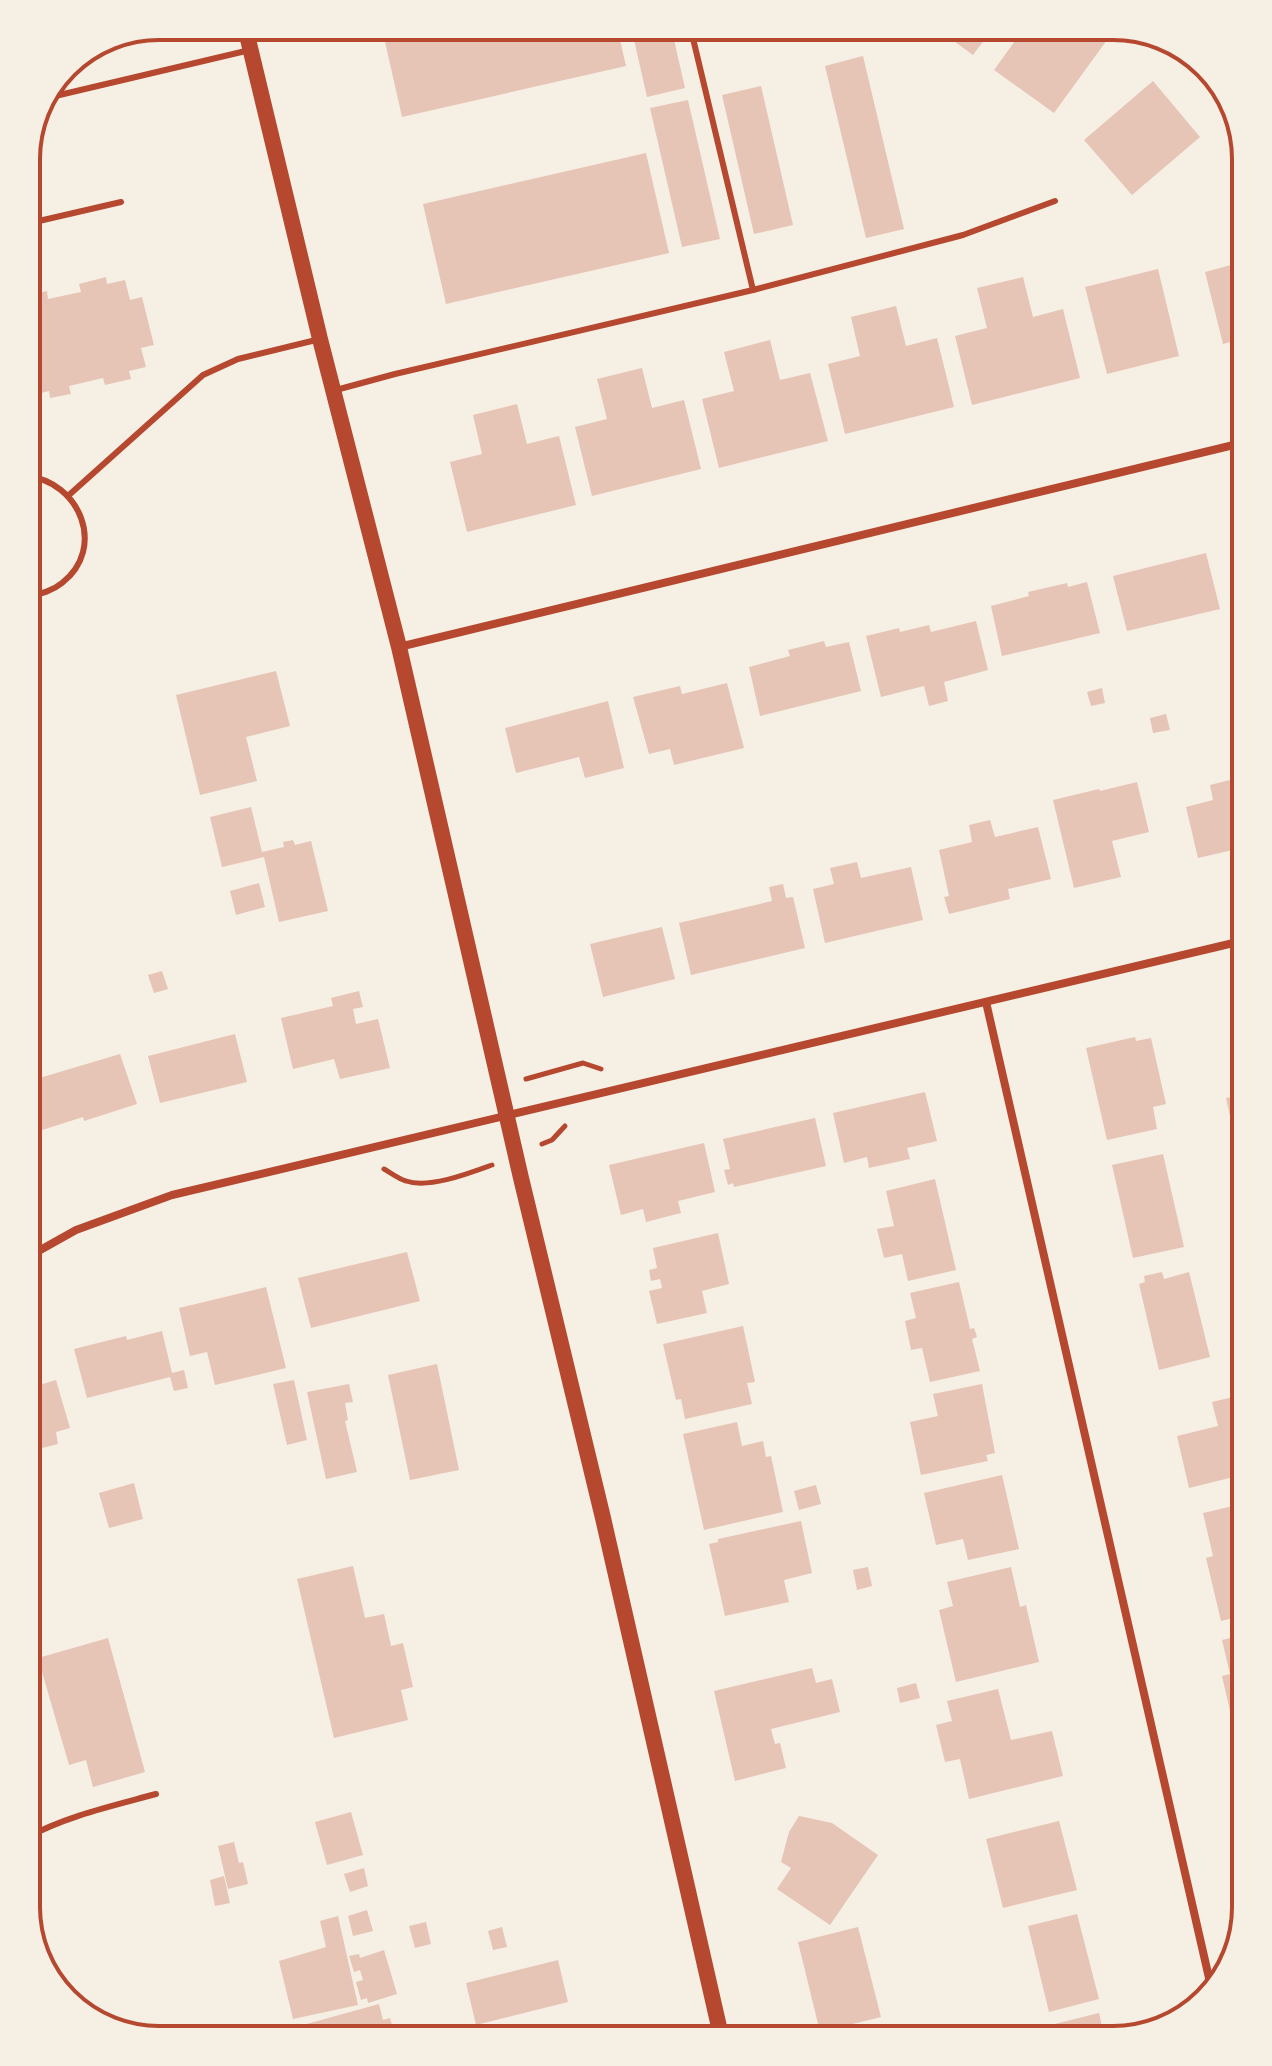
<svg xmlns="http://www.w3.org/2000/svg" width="1272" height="2066" viewBox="0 0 1272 2066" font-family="'Libre Baskerville',serif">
<rect width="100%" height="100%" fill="#f6efe4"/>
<g fill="#e6c5b7">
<polygon points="1025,27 1089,27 1107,40 1054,113 994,70"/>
<polygon points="936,28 993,28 973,55"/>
<polygon points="618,31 626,66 402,117 383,33"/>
<polygon points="632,31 672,31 685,88 647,97"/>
<polygon points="863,56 904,229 866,238 825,66"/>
<polygon points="1153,81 1200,137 1132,195 1084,140"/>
<polygon points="761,86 793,225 754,234 722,95"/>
<polygon points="688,100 720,239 682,247 650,108"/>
<polygon points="646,153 669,253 446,304 423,204"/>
<polygon points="1246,261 1246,338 1223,344 1205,272"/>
<polygon points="1158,269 1179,356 1107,374 1085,287"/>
<polygon points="106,277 107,284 125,280 130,300 142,297 154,345 141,348 146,367 129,371 131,379 105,385 103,378 69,386 71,394 50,398 49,391 26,397 26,296 47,291 48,299 81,292 79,284"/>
<polygon points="1023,277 1033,317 1063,309 1080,378 972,405 955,336 987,328 977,288"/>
<polygon points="896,306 906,346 937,338 954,407 845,434 828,364 860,356 851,317"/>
<polygon points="770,340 780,380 810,373 828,441 719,468 702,399 734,391 724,352"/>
<polygon points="642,368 652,408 684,400 701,469 592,496 575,427 607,419 597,379"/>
<polygon points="517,404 527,444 559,436 576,505 467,532 450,462 482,454 473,415"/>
<polygon points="1246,542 1246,580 1245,580 1236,545"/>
<polygon points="1206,553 1220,609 1127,631 1113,576"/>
<polygon points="1087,582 1100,633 1002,656 991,606 1029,596 1028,592 1067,583 1068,587"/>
<polygon points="976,621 988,670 944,682 948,701 929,706 924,686 881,697 866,636 899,628 900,632 929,625 931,632"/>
<polygon points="824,641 826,647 849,642 861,691 760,716 749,667 790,656 788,650"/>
<polygon points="276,671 290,726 246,737 257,781 200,795 176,695"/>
<polygon points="727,683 744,748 674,765 670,749 649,754 633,697 680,686 682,694"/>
<polygon points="1102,688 1105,703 1091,706 1087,692"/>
<polygon points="608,701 624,768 585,778 579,757 516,773 505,728"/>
<polygon points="1166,714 1170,730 1153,733 1150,718"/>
<polygon points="1246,776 1246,847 1198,858 1186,807 1213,800 1210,785"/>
<polygon points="1137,782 1149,832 1112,841 1121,877 1074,888 1053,800 1099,789 1100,791"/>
<polygon points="251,807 262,852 284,847 283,842 293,840 295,845 311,841 328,911 279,922 264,857 222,867 210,817"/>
<polygon points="990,820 995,837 1038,827 1051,879 1008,889 1010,899 949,914 944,897 949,896 939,850 972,842 969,825"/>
<polygon points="857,862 861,878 911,867 923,920 825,943 813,889 834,884 830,868"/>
<polygon points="259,883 265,907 236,915 230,891"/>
<polygon points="783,884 786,898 793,897 805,948 691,975 679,923 772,901 769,887"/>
<polygon points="662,927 675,979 603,997 590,944"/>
<polygon points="162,971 168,989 154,993 148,975"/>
<polygon points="359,991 363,1007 353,1009 356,1024 378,1019 390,1068 340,1079 334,1059 293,1069 281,1018 333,1006 331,998"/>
<polygon points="235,1034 247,1082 160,1103 148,1056"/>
<polygon points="1135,1037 1136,1041 1151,1038 1166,1104 1153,1107 1157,1129 1107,1140 1086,1048"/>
<polygon points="120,1054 137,1104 84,1121 83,1117 39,1131 26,1093 26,1082"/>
<polygon points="925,1092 937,1141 907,1148 910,1159 869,1168 867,1157 844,1163 833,1113"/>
<polygon points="1240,1095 1246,1118 1231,1121 1226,1098"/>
<polygon points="815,1118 826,1166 734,1187 733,1183 728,1185 724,1170 730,1169 723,1139"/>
<polygon points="704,1143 715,1192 678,1201 681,1213 646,1222 643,1209 621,1215 609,1165"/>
<polygon points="1163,1154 1184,1247 1133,1258 1112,1165"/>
<polygon points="935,1179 956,1270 908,1281 902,1254 884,1258 877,1229 894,1226 886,1191"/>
<polygon points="718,1233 729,1284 702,1291 707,1313 657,1324 649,1291 662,1288 660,1279 651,1281 649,1270 657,1268 653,1248"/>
<polygon points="407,1252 420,1301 311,1328 298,1278"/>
<polygon points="1162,1272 1164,1279 1189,1272 1210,1357 1159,1370 1139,1284 1145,1282 1144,1276"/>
<polygon points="959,1282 970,1329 974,1328 977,1337 972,1339 980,1371 930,1382 922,1348 911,1350 905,1321 916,1318 910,1293"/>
<polygon points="266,1287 286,1368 215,1385 207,1352 190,1356 179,1308"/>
<polygon points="743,1326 755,1382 747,1383 752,1404 685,1419 681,1399 676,1400 663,1344"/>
<polygon points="162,1331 172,1373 184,1370 188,1388 174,1391 170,1377 87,1398 74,1349 126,1336 127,1340"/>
<polygon points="437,1364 459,1470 410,1480 388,1375"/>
<polygon points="56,1380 70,1428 56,1432 58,1444 26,1452 26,1389"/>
<polygon points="294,1380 307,1440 287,1445 273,1384"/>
<polygon points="349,1384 353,1402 345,1403 348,1420 345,1421 357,1472 326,1479 307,1392"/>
<polygon points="982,1384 995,1453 986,1455 988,1461 921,1475 910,1422 938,1416 933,1394"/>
<polygon points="1246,1394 1246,1474 1189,1488 1177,1436 1218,1426 1212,1402"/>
<polygon points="737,1422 742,1446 763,1441 766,1457 771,1456 783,1512 704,1530 683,1434"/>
<polygon points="1002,1475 1019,1549 968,1560 963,1539 936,1545 924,1493"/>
<polygon points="134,1483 143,1519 109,1528 99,1493"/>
<polygon points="816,1485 821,1504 799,1510 794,1491"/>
<polygon points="1246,1503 1246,1611 1232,1614 1233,1618 1221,1621 1206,1558 1213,1556 1203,1513"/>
<polygon points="801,1521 812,1573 784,1580 789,1602 725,1616 709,1544 718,1542 718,1539"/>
<polygon points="353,1566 365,1618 384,1614 391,1646 403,1643 413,1687 401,1690 408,1720 334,1738 297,1579"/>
<polygon points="868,1567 872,1586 857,1590 853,1570"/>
<polygon points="1011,1567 1020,1607 1026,1605 1039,1662 956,1682 939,1610 953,1606 947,1582"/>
<polygon points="1246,1634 1246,1731 1242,1732 1237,1709 1230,1711 1222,1676 1230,1674 1222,1640"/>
<polygon points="108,1638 145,1772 93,1787 86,1760 69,1765 38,1658"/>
<polygon points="812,1668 816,1683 832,1679 840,1712 771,1729 775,1744 780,1743 786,1768 735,1781 714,1691"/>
<polygon points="916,1683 920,1698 900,1703 897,1688"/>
<polygon points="998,1689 1011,1740 1052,1731 1063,1776 969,1799 960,1759 945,1762 936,1725 952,1721 947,1701"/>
<polygon points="351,1812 363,1855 327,1865 315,1822"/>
<polygon points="799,1816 832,1823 878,1855 830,1925 777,1889 791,1868 781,1862 789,1832"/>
<polygon points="1059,1821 1077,1890 1003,1908 986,1839"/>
<polygon points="234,1842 239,1863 243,1862 248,1884 228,1889 218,1846"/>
<polygon points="364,1868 368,1886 350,1892 344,1874"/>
<polygon points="224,1876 230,1903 215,1906 210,1880"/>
<polygon points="367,1910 373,1931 353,1936 348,1916"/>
<polygon points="1077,1914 1099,1999 1049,2012 1028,1926"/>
<polygon points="338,1916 358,2005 293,2019 279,1961 326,1947 320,1921"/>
<polygon points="426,1922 431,1944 415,1948 409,1926"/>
<polygon points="502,1927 507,1947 493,1950 488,1931"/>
<polygon points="858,1927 881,2017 820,2032 798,1942"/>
<polygon points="384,1950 397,1994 368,2003 367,1998 361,2000 356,1982 363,1980 360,1970 354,1972 349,1956 359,1954 360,1958"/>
<polygon points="558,1960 568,2002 476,2025 466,1983"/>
<polygon points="379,2004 383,2020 390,2018 396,2040 295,2040 292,2028"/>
<polygon points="1099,2013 1105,2040 1054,2040 1051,2025"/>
<polygon points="910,2032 912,2040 882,2040 882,2039"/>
</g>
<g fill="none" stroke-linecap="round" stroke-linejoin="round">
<g stroke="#b5482f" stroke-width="5">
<polyline points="526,1079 583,1063 601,1069"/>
<polyline points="542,1144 552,1140 565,1126"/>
<path d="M384,1169C391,1173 399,1179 406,1181C429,1189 470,1173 492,1165"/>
</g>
<g stroke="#b5482f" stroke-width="6">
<polyline points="691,30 753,290"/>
<polyline points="51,97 250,50"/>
<polyline points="26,224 121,202"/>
<polyline points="336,390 395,374 753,290 963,235 1055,201"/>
<polyline points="69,495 203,375 238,359 320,339"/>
<path d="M26,597C39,594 51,592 62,583C107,548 80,481 26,476"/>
<polyline points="26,890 29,889 26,875"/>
<path d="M26,1838C66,1816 112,1806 156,1794"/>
</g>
<g stroke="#b5482f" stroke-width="8">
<polyline points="399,647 1246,442"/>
<polyline points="986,1002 1212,1991"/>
<polyline points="26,1258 76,1230 172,1195 1246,940"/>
</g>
<polyline stroke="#b5482f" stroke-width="16" points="247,35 320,339 399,647 521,1178 603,1518 722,2040"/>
</g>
<path d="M0 0H1272V2066H0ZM159 40H1113A119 119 0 0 1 1232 159V1907A119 119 0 0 1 1113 2026H159A119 119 0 0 1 40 1907V159A119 119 0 0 1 159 40Z" fill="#f6efe4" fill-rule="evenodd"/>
<path fill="none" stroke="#b5482f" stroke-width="4" d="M159 40H1113A119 119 0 0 1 1232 159V1907A119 119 0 0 1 1113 2026H159A119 119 0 0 1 40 1907V159A119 119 0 0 1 159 40Z"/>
</svg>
